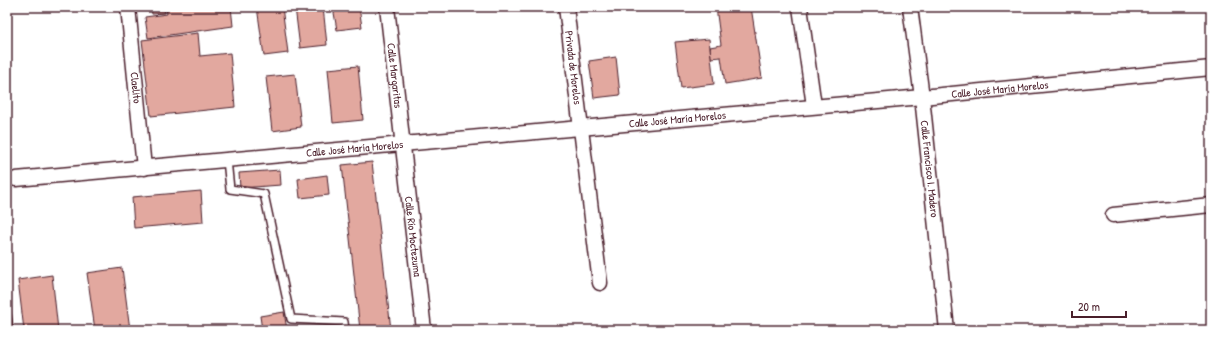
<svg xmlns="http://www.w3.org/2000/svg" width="1218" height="337" viewBox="0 0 1218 337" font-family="'Patrick Hand',sans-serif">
<rect width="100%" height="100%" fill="#fff"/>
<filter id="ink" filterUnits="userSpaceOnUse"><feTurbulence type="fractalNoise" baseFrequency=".025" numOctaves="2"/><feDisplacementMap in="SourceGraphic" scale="8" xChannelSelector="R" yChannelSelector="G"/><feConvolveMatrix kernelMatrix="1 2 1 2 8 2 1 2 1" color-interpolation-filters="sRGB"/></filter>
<g filter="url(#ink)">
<g fill="#e2a89f" stroke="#4a1f2b">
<polygon points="151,7 164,7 165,13 152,14"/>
<polygon points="166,7 231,7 233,26 148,38 145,17 167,14"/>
<polygon points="257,7 282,7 288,53 264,56"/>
<polygon points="295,7 323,7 327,45 300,48"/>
<polygon points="333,7 359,7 362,27 337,30"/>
<polygon points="716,7 751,7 762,78 725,84 721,57 711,58 710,47 721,45"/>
<polygon points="198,33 200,56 230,53 235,107 151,116 142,40"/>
<polygon points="709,39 714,84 681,88 675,42"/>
<polygon points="616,57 620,95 594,98 589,61"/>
<polygon points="358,66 363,120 333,123 328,69"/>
<polygon points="295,74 301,127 272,131 266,77"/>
<polygon points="372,162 391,330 360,330 342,165"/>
<polygon points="280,170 281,185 240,188 239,173"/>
<polygon points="327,175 329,195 300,198 298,179"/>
<polygon points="201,191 203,222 134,228 132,197"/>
<polygon points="122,268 130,330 95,330 87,273"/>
<polygon points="52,275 58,330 24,330 18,280"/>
<polygon points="7,276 13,326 7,327"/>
<polygon points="284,312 287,330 262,330 260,316"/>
</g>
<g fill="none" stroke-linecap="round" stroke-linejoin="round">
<defs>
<polyline id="service" points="227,160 230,189 264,194 291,319 344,322 345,330"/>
<g id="minor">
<path id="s1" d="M128,7L144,168"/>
<path id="s2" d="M387,7L424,330"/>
<path id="s3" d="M566,7L600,283"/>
<polyline points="800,7 814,106"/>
<path id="s4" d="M910,7L922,97L947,330"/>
<path id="s5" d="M16,179L922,97L1211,68"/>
<polyline points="1113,215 1211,205"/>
</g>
</defs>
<use href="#service" stroke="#4a1f2b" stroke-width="10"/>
<use href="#minor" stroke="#4a1f2b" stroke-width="17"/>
<use href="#service" stroke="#fff" stroke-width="7"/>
<use href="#minor" stroke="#fff" stroke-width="14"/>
</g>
</g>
<g text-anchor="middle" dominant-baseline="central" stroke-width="3" stroke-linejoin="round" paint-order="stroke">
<g font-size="11" fill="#4a1f2b" stroke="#fff">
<text stroke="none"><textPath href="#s3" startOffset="61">Privada de Morelos</textPath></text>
<text stroke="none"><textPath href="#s2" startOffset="69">Calle Margaritas</textPath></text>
<text stroke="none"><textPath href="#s1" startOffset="81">Claelito</textPath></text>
<text stroke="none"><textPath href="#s5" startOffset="988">Calle José María Morelos</textPath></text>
<text stroke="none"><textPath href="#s5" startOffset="664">Calle José María Morelos</textPath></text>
<text stroke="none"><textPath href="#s5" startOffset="340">Calle José María Morelos</textPath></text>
<text stroke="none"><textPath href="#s4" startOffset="163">Calle Francisco I. Madero</textPath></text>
<text stroke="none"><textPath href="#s2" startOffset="231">Calle Río Moctezuma</textPath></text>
</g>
</g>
<rect width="1218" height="337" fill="none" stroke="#fff" stroke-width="24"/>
<rect x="12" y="12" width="1194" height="313" fill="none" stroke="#4a1f2b" stroke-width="1.5" filter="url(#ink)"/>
<path d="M1072 311v6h54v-6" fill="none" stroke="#4a1f2b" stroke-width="2"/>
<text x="1078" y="311" font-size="12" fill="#4a1f2b" stroke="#ffffff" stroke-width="3" paint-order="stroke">20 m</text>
</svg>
